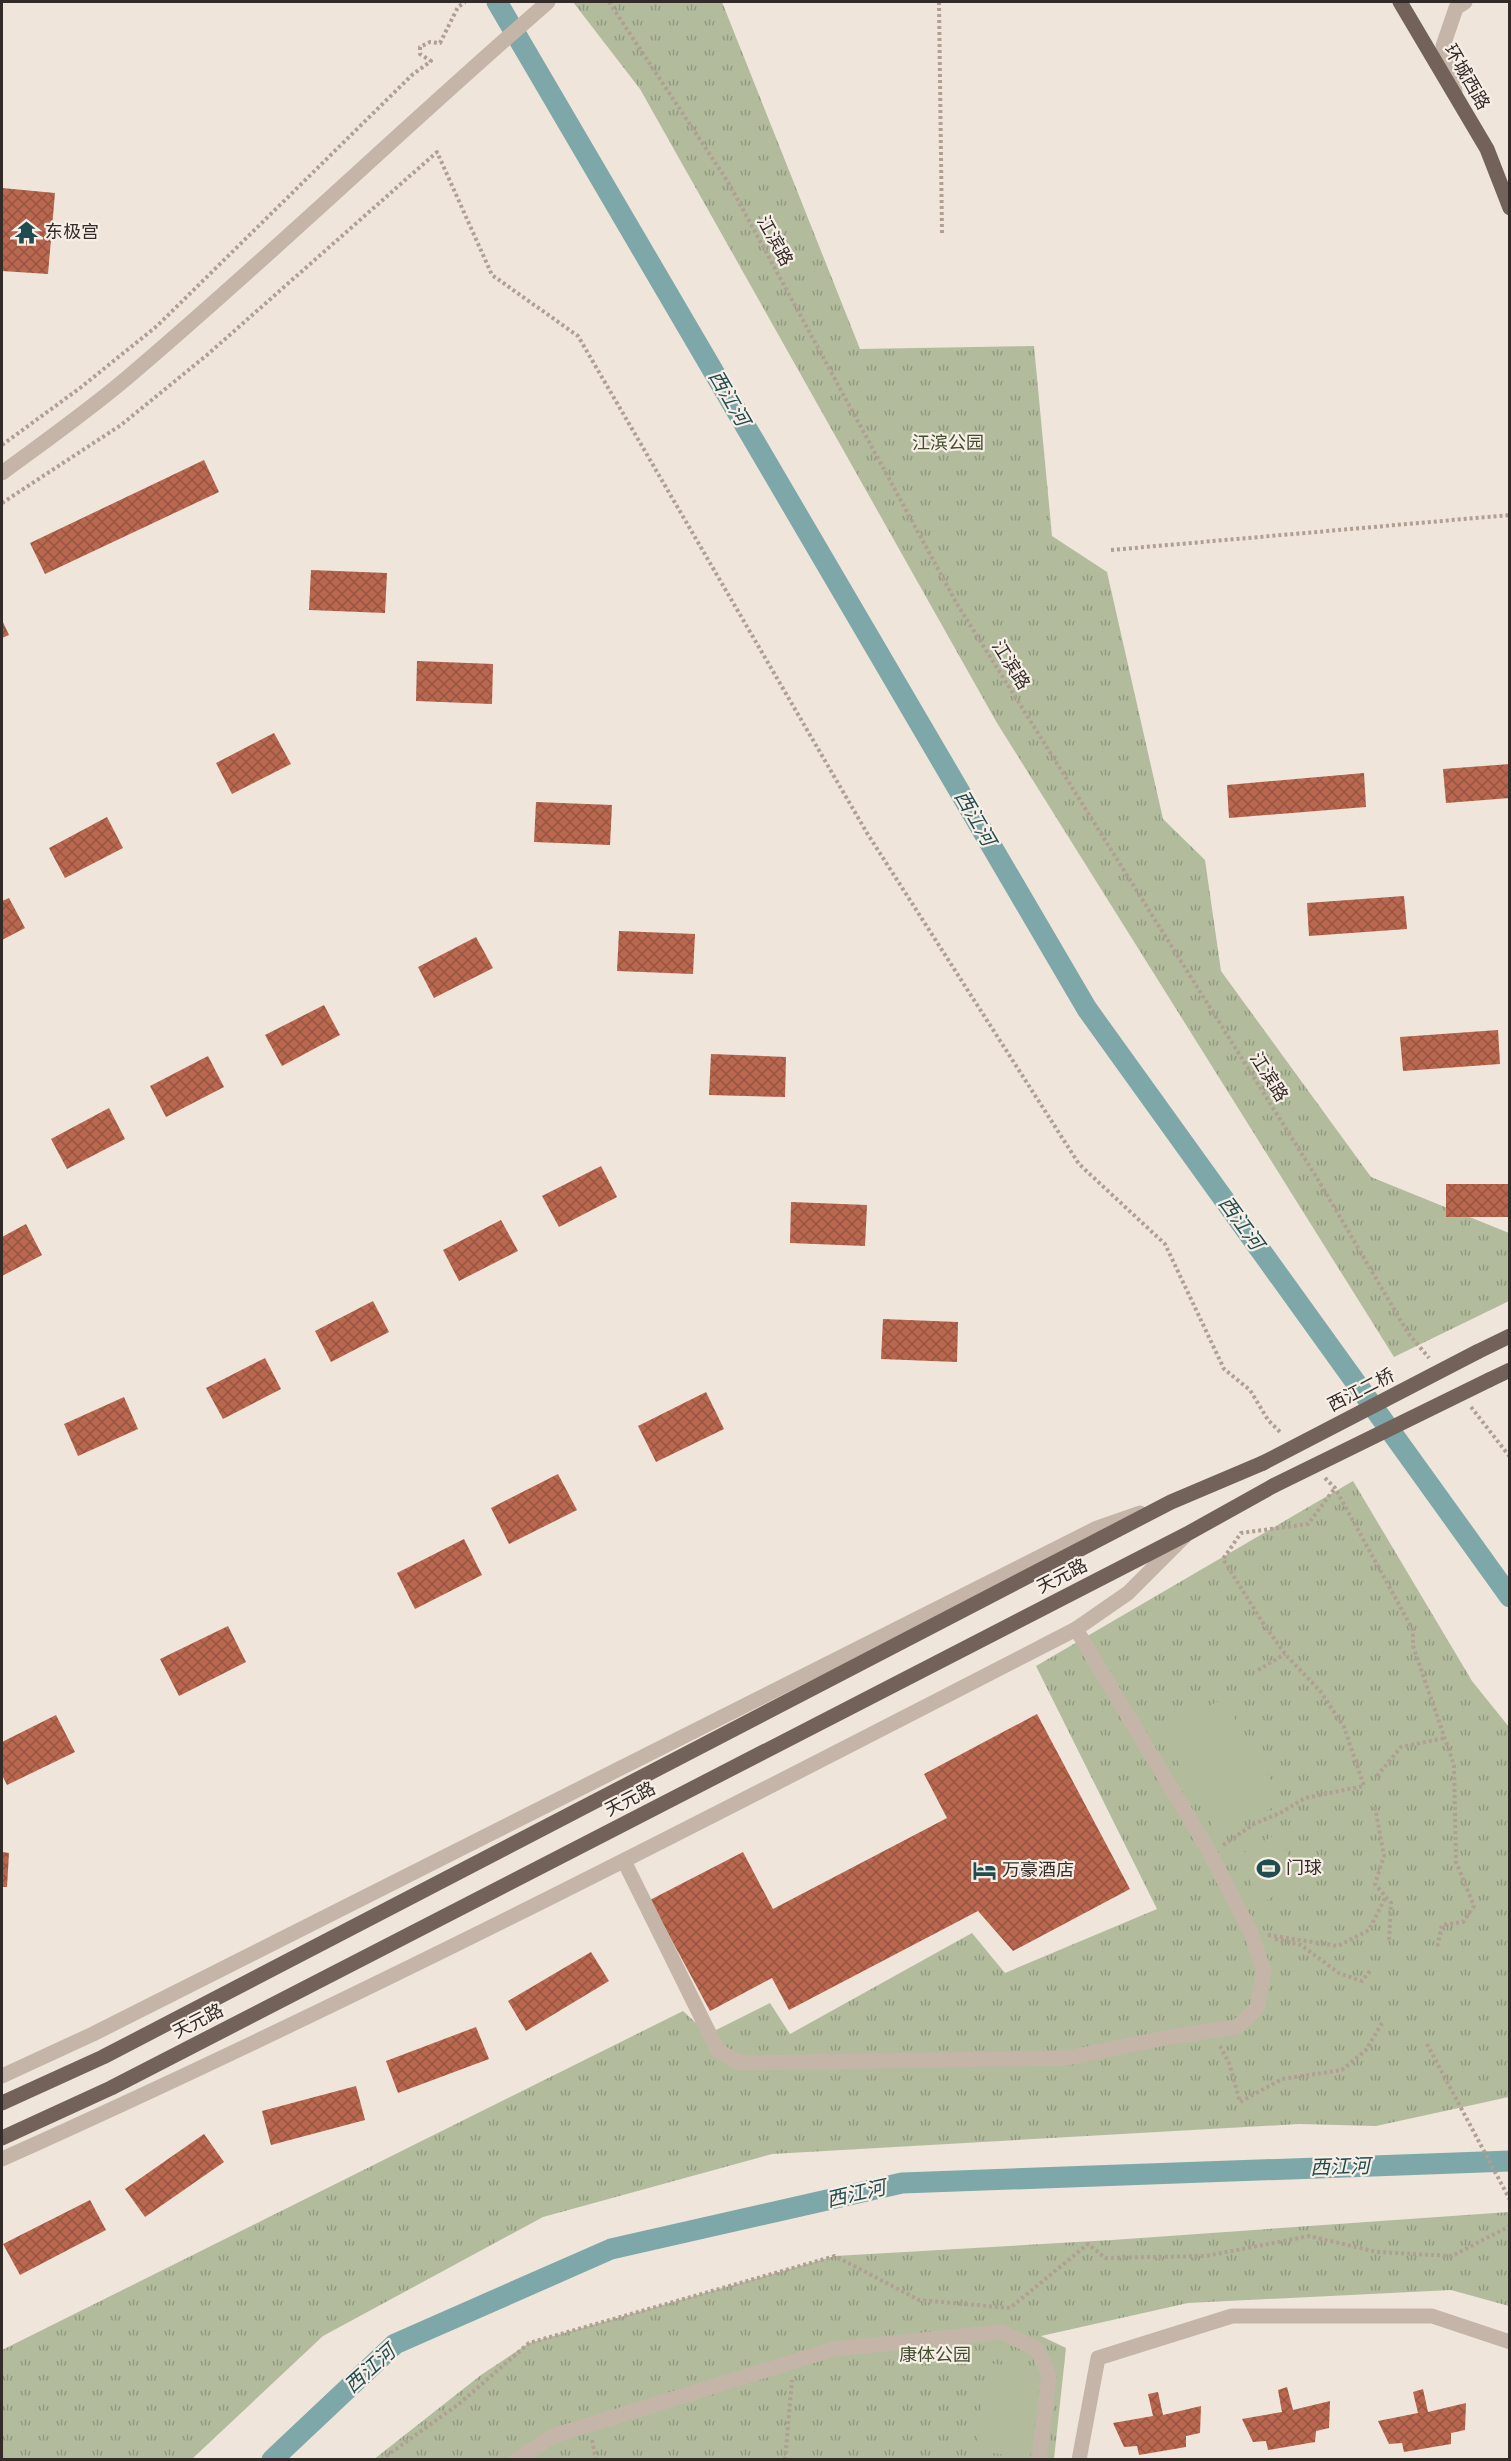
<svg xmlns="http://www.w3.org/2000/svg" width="1511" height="2461" viewBox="0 0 1511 2461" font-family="Karla,'Noto Sans SC',sans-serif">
<defs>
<pattern id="park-tufts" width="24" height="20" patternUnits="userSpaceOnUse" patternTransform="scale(1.5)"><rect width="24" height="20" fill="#b2bc9d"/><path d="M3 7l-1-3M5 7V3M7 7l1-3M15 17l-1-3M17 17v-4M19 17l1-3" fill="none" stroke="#919980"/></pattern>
<pattern id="building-cross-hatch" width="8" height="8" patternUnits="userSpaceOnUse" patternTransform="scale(1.5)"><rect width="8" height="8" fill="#b9674f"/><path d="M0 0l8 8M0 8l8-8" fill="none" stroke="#975542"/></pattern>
</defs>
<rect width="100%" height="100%" fill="#efe5db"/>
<g fill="url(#park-tufts)">
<polygon points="573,2 722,2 860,349 1034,346 1052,536 1107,572 1163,819 1205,860 1221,971 1371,1177 1509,1233 1509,1301 1394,1357 997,723 640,89"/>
<polygon points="1353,1481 1472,1681 1509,1727 1509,2097 1376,2126 1299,2124 772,2154 543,2217 323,2336 192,2459 2,2460 2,2350 683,2011 708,2034 770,2003 790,2034 972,1933 1005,1973 1157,1909 1036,1666"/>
<polygon points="1509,2212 1509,2306 1451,2290 1188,2303 1041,2336 1066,2348 1054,2459 373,2460 481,2375 529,2343 835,2256 1112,2240"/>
</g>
<g fill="#b2bc9d">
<polygon points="1223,1699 1284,1802 1217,1834 1161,1730"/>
<polygon points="1278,1833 1299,1879 1263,1903 1236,1857"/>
<polygon points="987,2363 1041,2369 1030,2458 977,2451"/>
</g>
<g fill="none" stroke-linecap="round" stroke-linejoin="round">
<g stroke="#7da7a8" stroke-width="21">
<polyline points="497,2 1087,1009 1510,1597"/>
<polyline points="272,2460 395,2344 611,2249 902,2183 1510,2161"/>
</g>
</g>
<g fill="url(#building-cross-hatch)">
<polygon points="2,188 55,193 48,274 2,271"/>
<polygon points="204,460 219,492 45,574 30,543"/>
<polygon points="311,570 387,573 385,613 309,610"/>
<polygon points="2,620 9,635 2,638"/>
<polygon points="417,661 493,664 492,704 416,701"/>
<polygon points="274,733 291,764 232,794 216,763"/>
<polygon points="1510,764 1510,798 1446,803 1443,769"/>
<polygon points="1364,773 1366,807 1229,818 1227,785"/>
<polygon points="536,802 612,805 610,845 534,842"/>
<polygon points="107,817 123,848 65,878 49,848"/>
<polygon points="1404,896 1407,929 1309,936 1307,903"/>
<polygon points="9,898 25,928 2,940 2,901"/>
<polygon points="619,931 695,934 693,974 617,971"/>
<polygon points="476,937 493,968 434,998 418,967"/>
<polygon points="324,1005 340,1035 282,1066 265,1035"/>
<polygon points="1498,1030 1500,1064 1403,1071 1400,1037"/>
<polygon points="711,1054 786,1057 785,1097 709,1095"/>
<polygon points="208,1056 224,1087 166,1117 150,1086"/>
<polygon points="109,1108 125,1139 67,1169 51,1139"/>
<polygon points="601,1166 617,1197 559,1227 542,1196"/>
<rect x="1446" y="1184" width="64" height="33"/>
<polygon points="791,1202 867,1205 865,1246 790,1243"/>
<polygon points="501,1220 518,1251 459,1281 443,1250"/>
<polygon points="26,1224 42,1255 2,1276 2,1237"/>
<polygon points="373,1301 389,1332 331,1362 315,1331"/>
<polygon points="883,1319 958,1322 957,1362 881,1359"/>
<polygon points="265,1358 281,1389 223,1419 206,1388"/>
<polygon points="706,1392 724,1429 656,1462 638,1426"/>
<polygon points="124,1397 138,1429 78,1456 64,1424"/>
<polygon points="558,1474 577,1510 509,1544 491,1508"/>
<polygon points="464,1539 482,1575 415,1609 397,1573"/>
<polygon points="228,1626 246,1662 179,1696 160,1659"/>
<polygon points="1037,1714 1130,1889 1013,1951 978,1911 789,2010 772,1978 710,2011 650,1900 743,1852 773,1909 947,1818 924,1774"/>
<polygon points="56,1715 75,1752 7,1785 2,1775 2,1742"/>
<polygon points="2,1852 9,1853 7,1887 2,1887"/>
<polygon points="591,1952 609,1981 526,2031 508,2001"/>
<polygon points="476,2027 489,2059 398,2093 386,2061"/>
<polygon points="356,2086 365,2120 271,2145 262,2111"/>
<polygon points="204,2134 224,2162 145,2217 125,2189"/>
<polygon points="90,2200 106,2230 20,2275 3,2244"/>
<polygon points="1287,2387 1293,2410 1330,2401 1329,2428 1316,2431 1315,2442 1268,2450 1266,2441 1253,2442 1242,2419 1282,2412 1278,2390"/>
<polygon points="1423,2389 1428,2412 1466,2403 1465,2430 1451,2433 1451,2444 1404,2452 1402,2443 1389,2444 1378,2421 1418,2413 1413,2392"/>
<polygon points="1158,2392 1163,2415 1201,2406 1200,2433 1186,2436 1186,2447 1139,2455 1137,2446 1124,2447 1113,2423 1153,2416 1148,2394"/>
</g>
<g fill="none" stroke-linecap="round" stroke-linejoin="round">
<g stroke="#b19f93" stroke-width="4" stroke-dasharray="3 3" stroke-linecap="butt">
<polyline points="609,2 728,182 957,604 1320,1183 1408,1333 1429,1358"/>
<polyline points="939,2 942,233"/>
<polyline points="2,445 80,388 157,326 412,75 431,61 420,54 420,47 430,42 440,43 458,7 465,2"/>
<polyline points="2,503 121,425 207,355 437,152 492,275 578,336 867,833 1079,1164 1165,1244 1224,1369 1250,1390 1268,1420 1282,1434"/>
<polyline points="1111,550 1510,515"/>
<polyline points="1471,1407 1510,1457"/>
<polyline points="1325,1478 1335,1488 1413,1630 1413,1646 1454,1765 1456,1862 1474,1906 1463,1922 1442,1925 1437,1948"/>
<polyline points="1258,1670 1285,1654"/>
<polyline points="1377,1776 1401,1747 1445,1738"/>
<polyline points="1375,1807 1384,1856 1375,1884 1391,1903 1389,1941"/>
<polyline points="1223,1845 1254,1824 1282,1812 1305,1798 1364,1786 1344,1727 1321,1692 1285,1654 1263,1623 1223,1559 1241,1533 1308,1524 1335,1488"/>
<polyline points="1268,1935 1338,1946 1369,1930 1386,1896"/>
<polyline points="1275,1939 1301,1945 1339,1973 1362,1981 1370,1971"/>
<polyline points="1427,2044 1510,2200"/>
<polyline points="1220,2046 1229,2063 1240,2102 1282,2079 1342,2070 1366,2050 1382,2023"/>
<polyline points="592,2440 596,2460"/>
<polyline points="381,2460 460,2403 529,2343 835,2256 919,2300 1010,2308 1088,2244 1105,2258 1206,2256 1309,2236 1377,2252 1452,2256 1510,2226"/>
<polyline points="785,2460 792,2380"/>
</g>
<g stroke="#c5b5a8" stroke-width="15">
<polyline points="1455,91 1443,46 1456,8 1465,2"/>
<path d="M2,473C44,442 88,411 128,377C271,256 406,125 548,2"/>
<polyline points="624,1861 718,2051 741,2063 1067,2058 1175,2036 1237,2027 1257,2008 1264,1971 1251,1933 1210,1853 1076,1629"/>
<polyline points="2,2076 93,2034 1097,1528 1140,1513"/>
<path d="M2,2159C366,1996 721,1812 1076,1629L1128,1593L1184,1537"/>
<polyline points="516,2460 553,2436 834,2349 1001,2332 1037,2349 1049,2375 1039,2460"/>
<polyline points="1079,2460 1098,2358 1232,2316 1432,2316 1510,2342"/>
</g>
<g stroke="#73625a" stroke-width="15">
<polyline points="1400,2 1487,149 1510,208"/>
<polyline points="1477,1352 1510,1336"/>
<polyline points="1489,1380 1510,1370"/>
<polyline points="2,2103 103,2057 1171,1502 1263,1463"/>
<polyline points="2,2138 111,2088 1187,1534 1273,1486"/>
</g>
<g stroke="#73625a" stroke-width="15">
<polyline points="1263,1463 1477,1352"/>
<polyline points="1273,1486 1489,1380"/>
</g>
</g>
<defs>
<symbol id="temple-bare" viewBox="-9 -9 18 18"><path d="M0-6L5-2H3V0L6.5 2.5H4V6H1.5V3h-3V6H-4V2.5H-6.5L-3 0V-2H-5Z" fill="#224d50" stroke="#f7efe7" stroke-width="2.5" paint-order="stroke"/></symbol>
<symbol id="stadium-bare" viewBox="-9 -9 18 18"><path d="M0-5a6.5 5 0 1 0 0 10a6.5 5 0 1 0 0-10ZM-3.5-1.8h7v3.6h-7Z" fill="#224d50" stroke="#f7efe7" stroke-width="2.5" paint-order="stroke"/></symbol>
<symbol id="hotel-bare" viewBox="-9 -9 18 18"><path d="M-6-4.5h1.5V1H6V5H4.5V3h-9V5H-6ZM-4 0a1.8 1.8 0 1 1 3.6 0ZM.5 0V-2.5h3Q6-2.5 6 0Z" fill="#224d50" stroke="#f7efe7" stroke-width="2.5" paint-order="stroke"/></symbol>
</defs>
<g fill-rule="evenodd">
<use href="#temple-bare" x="10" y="216" width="33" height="33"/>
<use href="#stadium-bare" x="1252" y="1852" width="33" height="33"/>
<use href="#hotel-bare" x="968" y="1854" width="33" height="33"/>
</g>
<g text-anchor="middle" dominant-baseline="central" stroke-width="4.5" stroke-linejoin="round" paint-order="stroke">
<g font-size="18" fill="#332b27" stroke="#f7efe7">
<text transform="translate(1467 77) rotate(60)">环城西路</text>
<text transform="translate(775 241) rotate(61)">江滨路</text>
<text transform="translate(1011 665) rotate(58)">江滨路</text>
<text transform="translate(1269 1077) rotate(58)">江滨路</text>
<text transform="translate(1361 1390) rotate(-27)">西江二桥</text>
<text transform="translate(1062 1576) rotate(-27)">天元路</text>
<text transform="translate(630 1799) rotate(-27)">天元路</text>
<text transform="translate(198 2021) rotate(-27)">天元路</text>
</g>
<g font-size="18" fill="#332b27" stroke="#f7efe7" text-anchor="start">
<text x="45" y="232">东极宫</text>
<text x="1286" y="1868">门球</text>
<text x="1002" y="1870">万豪酒店</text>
</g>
<g font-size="18" fill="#434e2e" stroke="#f7efe7">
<text x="948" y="443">江滨公园</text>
<text x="935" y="2355">康体公园</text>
</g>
<g font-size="20" font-style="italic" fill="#224d50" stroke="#f7efe7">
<text transform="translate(729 398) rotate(60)">西江河</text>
<text transform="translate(975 818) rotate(60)">西江河</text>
<text transform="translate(1241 1223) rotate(54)">西江河</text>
<text transform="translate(1340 2167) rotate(-2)">西江河</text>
<text transform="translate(856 2194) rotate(-13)">西江河</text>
<text transform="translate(370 2369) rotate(-42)">西江河</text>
</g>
</g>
<rect width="1511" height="2461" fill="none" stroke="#332b27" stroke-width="6"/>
</svg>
